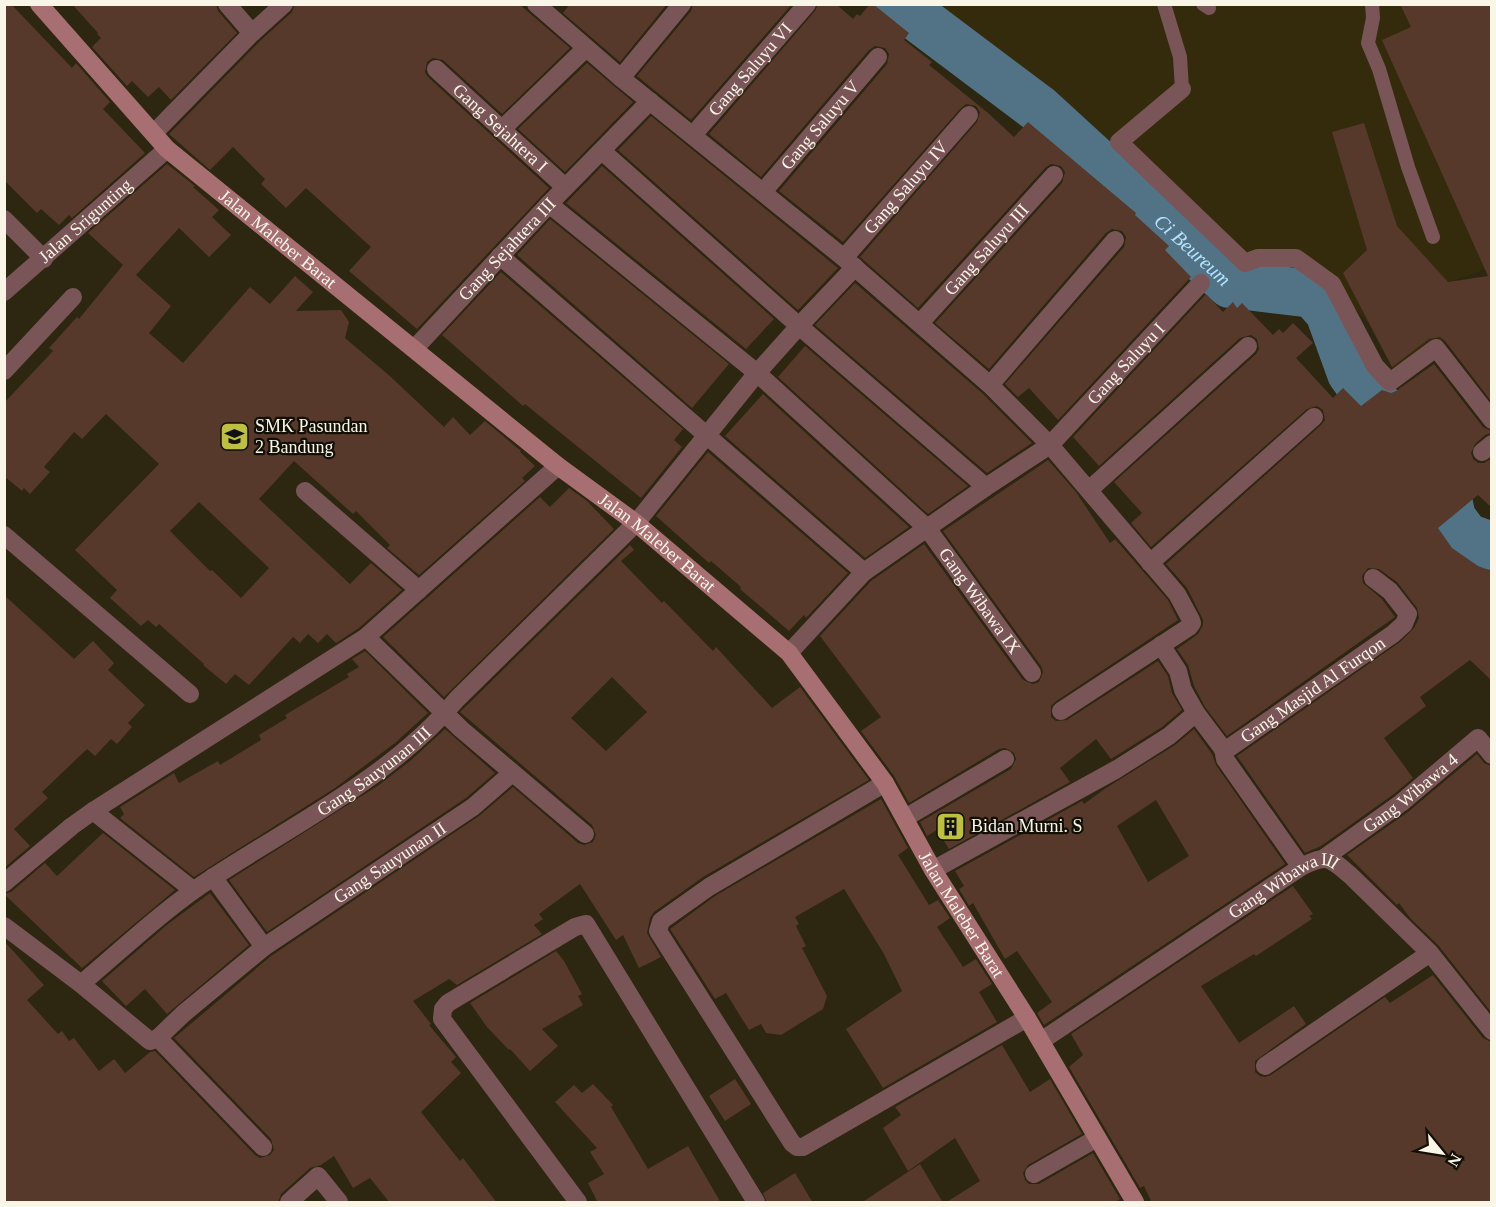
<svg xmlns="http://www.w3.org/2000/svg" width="1496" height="1207" viewBox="0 0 1496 1207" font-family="Georgia,serif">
<rect width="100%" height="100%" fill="#2d2610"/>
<polygon fill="#342b0d" points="900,5 1491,5 1491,267 1447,283 1473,313 1398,378 1367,322 1320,268 1281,261 1248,267 1145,185 1012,85"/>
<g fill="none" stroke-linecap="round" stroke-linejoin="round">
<path stroke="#527386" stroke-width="48" id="s1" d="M896,4L910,12L1039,109L1230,284L1313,294L1329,312L1351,373L1369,398L1426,445L1441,467L1452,518L1466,537L1492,546"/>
</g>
<g fill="#56392a" fill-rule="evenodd">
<polygon points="4,4 11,4 72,68 76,63 110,102 103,109 145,153 72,218 69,215 59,225 41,209 37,213 4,180"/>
<polygon points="72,4 216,4 218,11 237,33 171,100 159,87 148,97 132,81 127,86 92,47 101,38 97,34 98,33"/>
<polygon points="295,4 519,4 570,48 502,114 443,60 433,58 427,62 425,72 428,77 549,188 417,329 349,271 371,247 306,188 286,208 261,184 265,179 233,147 210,170 169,134 260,41 292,12"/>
<polygon points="570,4 667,4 620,62 563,13"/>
<polygon points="693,4 792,4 691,120 637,76 691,11"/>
<polygon points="818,4 836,4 853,19 857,14 860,16 870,4 873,4 909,33 904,40 932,62 929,65 988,113 1014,137 1028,122 1136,213 1135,215 1169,246 1165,250 1191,277 1058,420 1029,388 1018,397 1005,384 1124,247 1126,237 1122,231 1112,229 1106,233 989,369 935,323 1062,183 1065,172 1061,166 1051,164 1046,167 918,308 860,257 977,122 980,112 976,106 966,104 961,108 843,242 779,191 887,64 889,54 885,48 875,46 869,50 761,177 709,134 815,11"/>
<polygon points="1400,4 1491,4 1491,401 1445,341 1440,337 1429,339 1392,367 1343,273 1367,250 1332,132 1364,123 1397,226 1448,282 1488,276 1382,40 1411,27"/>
<polygon points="587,63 633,102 565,172 518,129"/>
<polygon points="651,116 838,268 798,310 618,150"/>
<path d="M167,164L195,186L193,187L219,210L212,217L231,235L209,257L179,228L136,275L171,306L149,333L183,363L250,287L270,304L295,276L313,292L296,311L341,310L349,322L345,338L391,377L444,427L453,417L470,435L485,421L521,451L520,452L535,466L522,478L525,481L419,575L387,548L390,545L356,511L353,514L294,461L259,499L350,584L371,563L402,590L359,628L336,643L327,634L318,643L308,634L300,643L293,637L249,685L235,674L226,684L203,665L204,664L159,624L156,627L148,620L141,626L110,598L117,590L75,550L159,464L106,414L82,439L74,432L44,467L50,472L30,494L24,488L22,491L4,476V403L53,351L49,348L77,317L79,319L123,265L88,233ZM199,502L269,568L241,598L212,570L210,571L170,531Z"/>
<polygon points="602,166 774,319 746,349 566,203"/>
<polygon points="550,219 729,364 692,408 517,255"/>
<polygon points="501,272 683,429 674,440 682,447 641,498 525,404 523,406 442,335"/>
<polygon points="855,283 982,393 1032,443 987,473 815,325"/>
<polygon points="1206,294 1223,312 1233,302 1237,308 1242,303 1273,335 1279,329 1283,333 1293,323 1313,343 1296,358 1333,398 1343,388 1361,406 1382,390 1391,393 1396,391 1434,364 1483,427 1491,431 1491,433 1485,435 1475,444 1471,453 1473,459 1478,463 1484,463 1491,459 1491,507 1478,495 1438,528 1452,548 1478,566 1491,571 1491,680 1470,660 1420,697 1426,706 1384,738 1413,778 1394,794 1321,846 1305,853 1237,756 1400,642 1414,628 1419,618 1417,608 1397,582 1379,569 1368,568 1362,576 1363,583 1382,599 1395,617 1227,736 1205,707 1194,686 1188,665 1177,649 1198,634 1203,625 1203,620 1187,588 1166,564 1321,425 1325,420 1323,410 1317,406 1307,409 1151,547 1131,523 1142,513 1114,482 1256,354 1259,349 1257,339 1251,335 1240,338 1099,466 1073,437"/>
<polygon points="805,346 968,486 928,514 778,377"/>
<polygon points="763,394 909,527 865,558 725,436"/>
<polygon points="708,452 848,573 806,618 804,615 789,631 740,589 741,587 711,561 709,563 656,516"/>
<polygon points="1048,460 1076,492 1110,543 1115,539 1168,600 1178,620 1055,702 1051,706 1051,717 1056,721 1067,720 1158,661 1168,676 1172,693 1182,710 1162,727 1111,759 1096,739 1060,768 1070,782 949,849 937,830 927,836 920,822 1011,769 1016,759 1014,753 1005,748 999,749 909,803 894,776 861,731 881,717 820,636 871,581 924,544 1023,680 1033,684 1039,682 1043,672 1041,666 943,531"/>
<polygon points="569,488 587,501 614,529 444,697 383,637 540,497 550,507"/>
<path d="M630,545L634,550L621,561L662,603L664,601L713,651L716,647L772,708L800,687L869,780L703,877L654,912L650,918L647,933L661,957L639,968L623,935L616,940L580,884L539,914L543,919L534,925L542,934L457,985L449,979L413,1001L431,1024L429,1025L456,1057L451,1062L461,1073L421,1112L460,1161L463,1158L497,1203H390L370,1178L353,1188L334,1156L321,1165L310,1168L281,1194L278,1203H4V941L44,985L27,1000L58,1034L62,1031L69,1041L74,1038L99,1071L114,1059L125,1073L150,1052L155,1051L255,1155L260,1158L270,1155L274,1150L271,1139L174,1038L271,956L479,816L513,787L578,843L584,845L593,842L596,835L592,825L460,712ZM612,677L647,712L606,751L571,718Z"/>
<polygon points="4,595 74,659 93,641 114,663 108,670 145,705 128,723 132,727 117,744 111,739 95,756 87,749 42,792 48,798 14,829 30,846 4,868"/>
<polygon points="365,651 428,713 395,743 335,788 194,877 120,818 124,814 120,807 174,773 179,783 218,761 220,765 261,740 259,735 287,718 285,715 349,677 347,674 359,667 352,659"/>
<polygon points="445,729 495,773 466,798 267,932 229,880 379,785 410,761"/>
<path d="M1194,729L1212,754L1216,765L1285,864L1044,1025L1037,1013L1052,1002L1017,951L1005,959L973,903L969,906L959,889L964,886L955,871L1082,801L1084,804L1106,788L1175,745ZM1156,800L1189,856L1148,882L1117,826Z"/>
<polygon points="1477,754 1484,763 1491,766 1491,1012 1438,945 1411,919 1399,903 1397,905 1347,855 1408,812"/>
<polygon points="881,799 908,848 898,855 929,905 938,900 950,918 937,927 963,967 976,959 992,984 979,992 997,1022 883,1088 846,1029 902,991 884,954 844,889 795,917 799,924 796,926 806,946 802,948 827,996 823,1009 781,1035 766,1033 761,1024 749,1030 726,993 715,999 670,929 715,896"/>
<polygon points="103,833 175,890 82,968 4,894 11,892 45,863 57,876"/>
<polygon points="1293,886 1313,914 1309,916 1312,919 1256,956 1254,954 1201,986 1239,1043 1294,1006 1306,1024 1255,1061 1255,1072 1260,1076 1265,1077 1271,1075 1385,997 1390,1003 1433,975 1483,1038 1491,1042 1491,1203 1152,1203 1144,1186 1140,1188 1069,1067 1083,1055 1071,1034"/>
<polygon points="210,893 249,945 167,1014 145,989 126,1006 102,981 168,924"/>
<polygon points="556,951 564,961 582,994 578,996 583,1005 542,1029 558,1046 530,1071 510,1049 509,1050 487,1027 470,1003"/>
<polygon points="1002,1045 1030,1092 1050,1079 1082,1134 1028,1165 1023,1173 1025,1180 1029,1184 1039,1184 1093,1153 1120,1199 1114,1203 945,1203 980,1181 955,1138 908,1171 883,1128 901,1115 895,1107"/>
<polygon points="735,1079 751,1104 725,1121 709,1096"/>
<polygon points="593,1084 613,1105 611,1107 648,1169 688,1146 721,1203 598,1203 588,1183 604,1174 590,1152 597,1148 555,1102 574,1085 582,1093"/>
<polygon points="920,1164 943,1203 861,1203"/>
<polygon points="795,1173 813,1203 767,1203 763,1193"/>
</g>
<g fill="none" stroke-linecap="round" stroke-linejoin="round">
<g stroke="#7a5557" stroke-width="14">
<polyline points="1164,4 1180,57 1182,89"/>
<polyline points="1203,4 1209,8"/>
<polyline points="1372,4 1373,18 1368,43 1379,69 1408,167 1433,237"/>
</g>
<g stroke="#7a5557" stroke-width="18">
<polyline points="227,4 252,33"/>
<polyline points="536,4 621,78 844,258 990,385 1050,445 1177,594 1191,620 1192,623 1189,627 1061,711"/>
<path id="s2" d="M436,69L565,187"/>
<polyline points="621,78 682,4"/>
<polyline points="1182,89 1119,142 1245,263 1258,258 1296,258 1332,284 1375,366 1390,382 1436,348 1492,420"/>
<polyline points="502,129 586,48"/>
<polyline points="154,133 252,33 284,4"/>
<path id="s3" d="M693,135L807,4"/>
<polyline points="602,151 799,326 986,487"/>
<path id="s4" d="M763,192L878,57"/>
<path id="s5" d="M549,204L757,373L927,528L1032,673"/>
<polyline points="4,219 44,259"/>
<polyline points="500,256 864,572"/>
<path id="s6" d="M844,258L969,115"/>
<path id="s7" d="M4,292L167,149"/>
<path id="s8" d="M920,323L1054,175"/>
<path id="s9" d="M415,348L549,204L650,101"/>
<polyline points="4,371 73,297"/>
<polyline points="990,385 1115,240"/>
<polyline points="1482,452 1492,444"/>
<polyline points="1089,490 1248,346"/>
<polyline points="305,491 419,590"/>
<polyline points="4,535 190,694"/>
<polyline points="1150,563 1314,417"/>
<polyline points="366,637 461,729 585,834"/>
<polyline points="1161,645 1178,671 1183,690 1196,713"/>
<path id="s10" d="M789,653L864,572L986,487L1050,445L1201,283"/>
<polyline points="1223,749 1225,759 1301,867"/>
<polyline points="885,783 709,887 661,921 658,931 792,1143 797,1147 803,1147 1027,1018"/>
<polyline points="93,811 193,890"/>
<polyline points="905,818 1005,759"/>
<path id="s11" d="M1324,858L1401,803L1478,738L1492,755"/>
<path id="s12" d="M933,870L1117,769L1169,736L1196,713L1223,749L1229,748L1393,634L1404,624L1408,614L1390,591L1373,578"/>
<path id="s13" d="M213,877L264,947L473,807L512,773"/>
<polyline points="4,883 72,826 93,811 366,637 558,466"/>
<polyline points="4,926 81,984 150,1041 158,1038 183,1014 264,947"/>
<path id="s14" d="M81,984C124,948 165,908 212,878C296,823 391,777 457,699L636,523L757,373L799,326L855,267"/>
<polyline points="158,1038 263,1147"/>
<path id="s15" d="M1041,1041L1301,867C1327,854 1329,857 1351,876L1430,953L1492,1031"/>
<polyline points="1265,1066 1430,953"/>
<polyline points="1034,1174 1097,1138"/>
<polyline points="289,1202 318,1176 339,1202"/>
<polyline points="578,1202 442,1019 443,1009 448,1003 575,927 586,924 756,1202"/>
</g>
<path stroke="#a86f72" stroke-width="18" id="s16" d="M39,4L167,149L558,466L636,523L789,653L885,783L933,870L1027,1018L1135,1202"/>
</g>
<defs>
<symbol id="school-square" viewBox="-11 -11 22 22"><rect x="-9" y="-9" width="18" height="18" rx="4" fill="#bebf42" stroke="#120f06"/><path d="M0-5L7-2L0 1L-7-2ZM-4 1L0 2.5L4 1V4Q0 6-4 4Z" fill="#111"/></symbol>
<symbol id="building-square" viewBox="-11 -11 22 22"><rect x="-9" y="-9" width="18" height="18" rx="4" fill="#bebf42" stroke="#120f06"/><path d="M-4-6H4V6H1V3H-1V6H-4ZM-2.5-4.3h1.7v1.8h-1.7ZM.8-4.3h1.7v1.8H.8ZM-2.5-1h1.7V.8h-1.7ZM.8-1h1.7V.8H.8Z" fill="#111"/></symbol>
</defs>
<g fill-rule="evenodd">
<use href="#school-square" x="218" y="420" width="33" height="33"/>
<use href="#building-square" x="934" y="810" width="33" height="33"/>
</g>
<g text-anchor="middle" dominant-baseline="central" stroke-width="4.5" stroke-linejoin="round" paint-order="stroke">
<g font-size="18" fill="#f9f5e7" stroke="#120f06">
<text stroke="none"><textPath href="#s3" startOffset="87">Gang Saluyu VI</textPath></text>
<text stroke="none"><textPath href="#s4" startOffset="88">Gang Saluyu V</textPath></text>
<text stroke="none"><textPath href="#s2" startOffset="87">Gang Sejahtera I</textPath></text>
<text stroke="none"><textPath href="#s6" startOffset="94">Gang Saluyu IV</textPath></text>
<text stroke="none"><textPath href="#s7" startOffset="108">Jalan Srigunting</textPath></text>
<text stroke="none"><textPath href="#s16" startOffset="336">Jalan Maleber Barat</textPath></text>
<text stroke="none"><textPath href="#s9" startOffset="135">Gang Sejahtera III</textPath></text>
<text stroke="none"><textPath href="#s8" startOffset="99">Gang Saluyu III</textPath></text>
<text stroke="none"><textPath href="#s10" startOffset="447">Gang Saluyu I</textPath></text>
<text stroke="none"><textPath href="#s16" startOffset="822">Jalan Maleber Barat</textPath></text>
<text stroke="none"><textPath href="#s5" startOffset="588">Gang Wibawa IX</textPath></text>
<text stroke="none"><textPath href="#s12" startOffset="460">Gang Masjid Al Furqon</textPath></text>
<text stroke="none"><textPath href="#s14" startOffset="363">Gang Sauyunan III</textPath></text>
<text stroke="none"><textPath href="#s11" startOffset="108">Gang Wibawa 4</textPath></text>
<text stroke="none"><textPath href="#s13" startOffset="238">Gang Sauyunan II</textPath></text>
<text stroke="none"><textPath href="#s15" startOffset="290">Gang Wibawa III</textPath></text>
<text stroke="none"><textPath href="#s16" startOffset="1308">Jalan Maleber Barat</textPath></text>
</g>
<g font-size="18" fill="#f9f5e7" stroke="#120f06" text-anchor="start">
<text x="255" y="426">SMK Pasundan<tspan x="255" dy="21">2 Bandung</tspan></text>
<text x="971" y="826">Bidan Murni. S</text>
</g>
<g font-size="20" font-style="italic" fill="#b3e3ff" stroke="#120f06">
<text stroke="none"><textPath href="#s1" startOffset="386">Ci Beureum</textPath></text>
</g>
</g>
<rect width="1496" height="1207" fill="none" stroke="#f9f5e7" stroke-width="12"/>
<g transform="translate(1442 1153) rotate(120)" stroke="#120f06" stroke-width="4.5" paint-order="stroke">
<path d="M0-4.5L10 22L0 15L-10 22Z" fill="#f9f5e7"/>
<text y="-9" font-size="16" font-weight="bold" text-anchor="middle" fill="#f9f5e7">N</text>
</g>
</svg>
